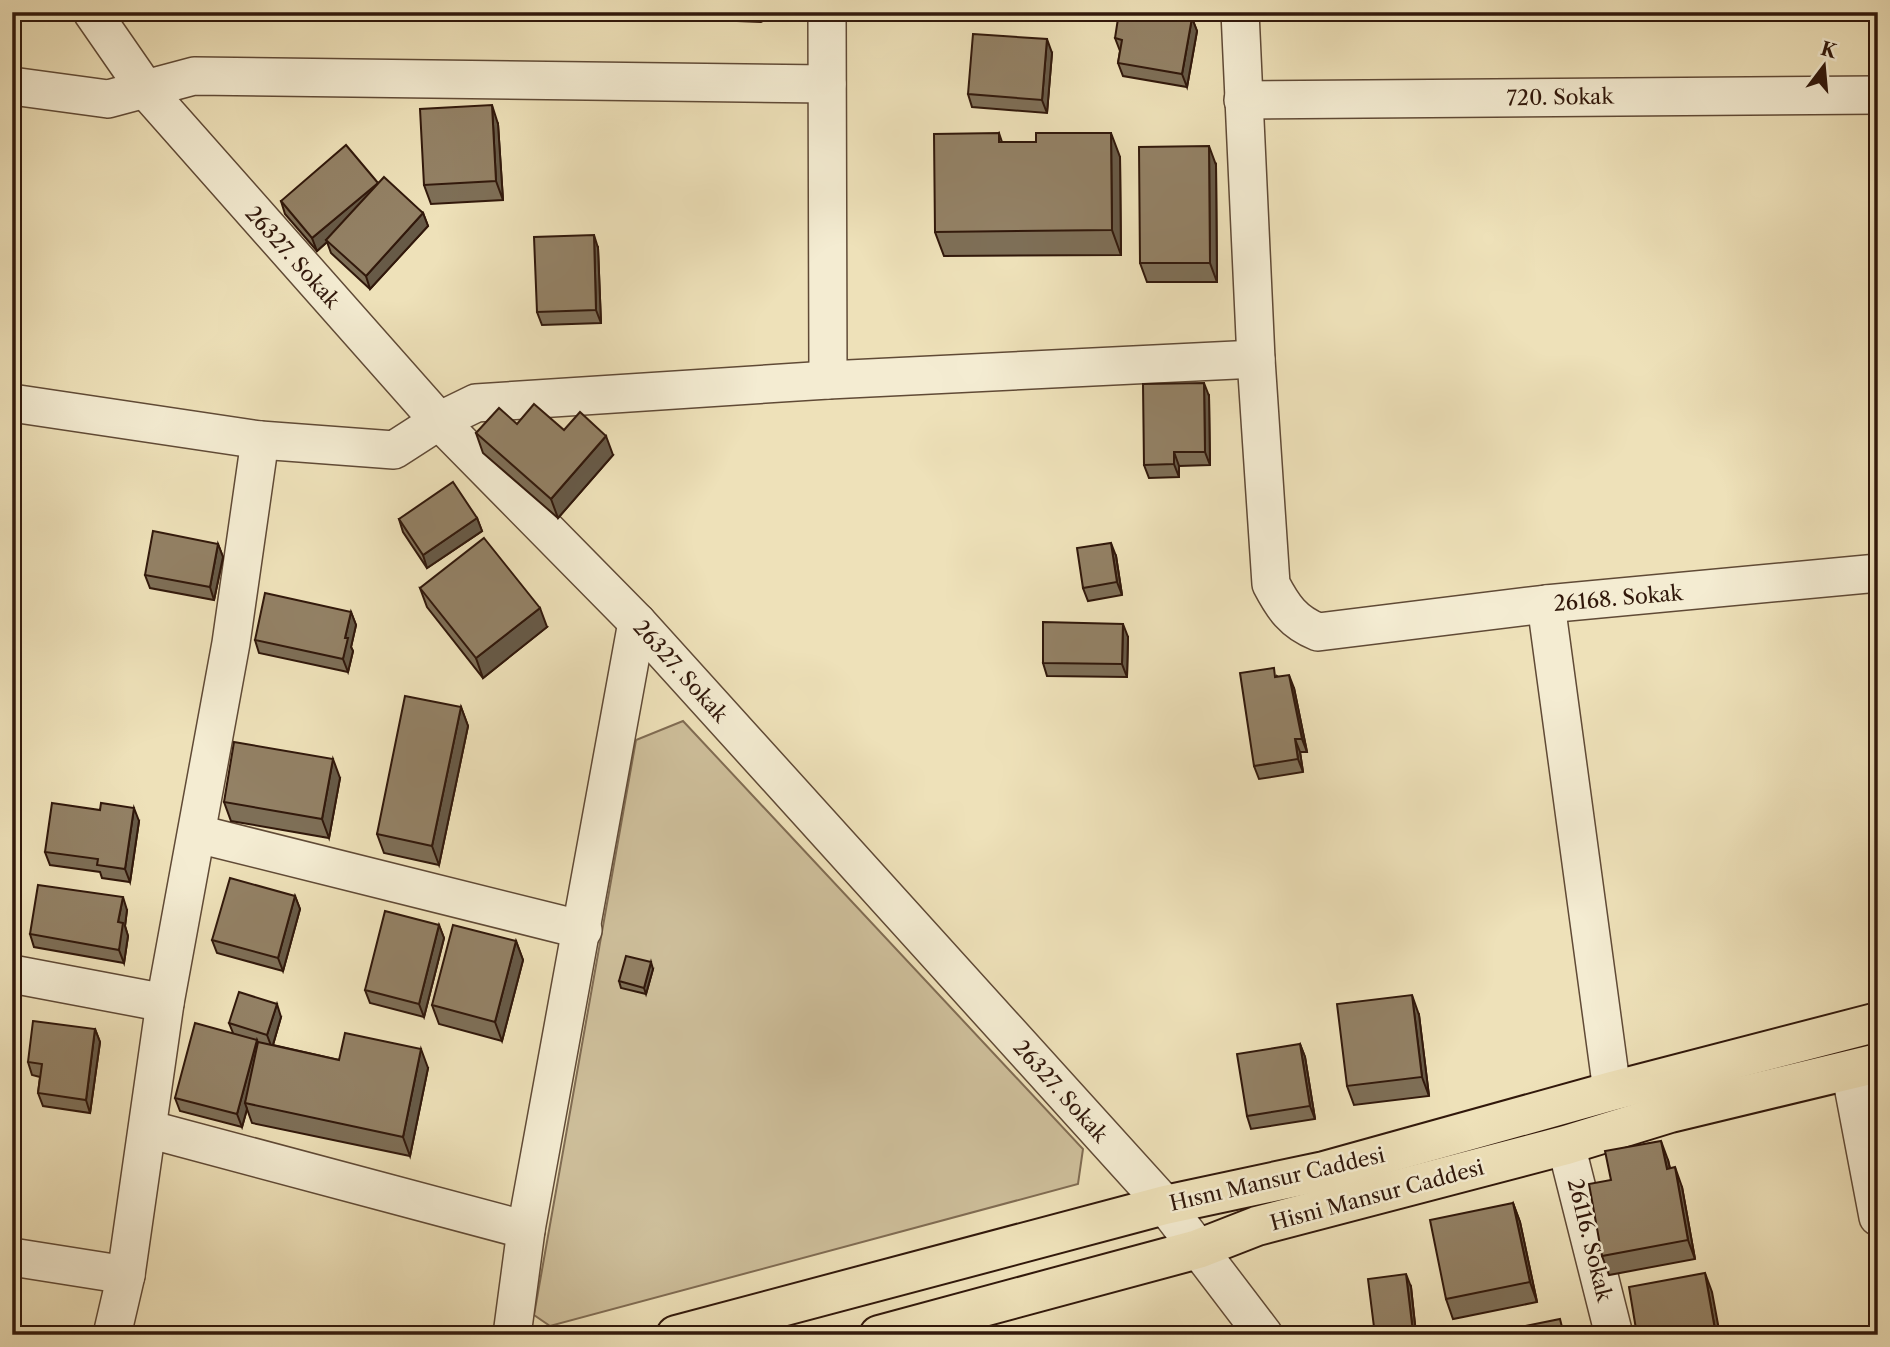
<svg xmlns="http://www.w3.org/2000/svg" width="1890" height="1347" viewBox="0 0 1890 1347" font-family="'Libre Caslon Text',serif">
<rect width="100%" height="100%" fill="#eee1b9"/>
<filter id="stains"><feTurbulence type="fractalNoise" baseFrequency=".00286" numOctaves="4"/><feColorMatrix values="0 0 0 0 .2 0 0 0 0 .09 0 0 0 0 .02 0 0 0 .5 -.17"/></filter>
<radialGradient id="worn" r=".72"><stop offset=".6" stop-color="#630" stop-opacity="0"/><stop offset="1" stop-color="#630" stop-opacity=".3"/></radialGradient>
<polygon fill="#cebf9b" stroke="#806c53" stroke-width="2" points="683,721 1083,1149 1078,1184 550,1326 534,1315 636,740"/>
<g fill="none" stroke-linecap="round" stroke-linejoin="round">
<defs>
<g id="minor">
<polyline points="92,12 146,90 439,421 637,622 1165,1205 1264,1335"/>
<polyline points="827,12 828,380"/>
<path d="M1240,12L1256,359L1271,584C1283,607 1293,622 1318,632L1546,604L1878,573"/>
<polyline points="12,86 108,99 194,76 827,84"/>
<polyline points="1243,100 1878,95"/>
<polyline points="12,403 260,440 394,450 439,421 476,403 828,380 1256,359"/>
<polyline points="1546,604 1612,1091"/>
<polyline points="198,834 583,930"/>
<polyline points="12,974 165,1003"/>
<polyline points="1850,1070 1878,1217"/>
<polyline points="148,1129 526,1230"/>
<polyline points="1566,1145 1614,1335"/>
<polyline points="12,1257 126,1275"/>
<polyline points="112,1335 126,1275 165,1003 231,643 260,440"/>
<polyline points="512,1335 526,1230 637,622"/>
</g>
<g id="major">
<polyline points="676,1335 1165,1205 1324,1171 1612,1091 1878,1022"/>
<polyline points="879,1335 1198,1249 1257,1226 1566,1145 1670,1113 1878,1063"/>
</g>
</defs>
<use href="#minor" stroke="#604a36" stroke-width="40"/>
<use href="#major" stroke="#31180b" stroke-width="42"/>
<use href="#minor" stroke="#f4ecd2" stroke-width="37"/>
<use href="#major" stroke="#eee1b9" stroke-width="38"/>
</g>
<g fill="#7e6f57" stroke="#31180b" stroke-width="2">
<polygon points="656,12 781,12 761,22 664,18"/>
<polygon points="1192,18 1197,31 1187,87 1123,76 1118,63 1120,51 1115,38"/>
<polygon points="1052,53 1047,113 972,107 968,94"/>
<polygon points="498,124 503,200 431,204 424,185"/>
<polygon points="999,133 1002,142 1036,142 1120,157 1121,255 944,256 935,232"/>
<polygon points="1216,165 1217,282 1147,282 1140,263"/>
<polygon points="378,183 423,213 428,226 370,289 331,253 327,242 317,251 285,214 281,201"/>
<polygon points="598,248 601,323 542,325 537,312"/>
<polygon points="1209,396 1210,465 1179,466 1179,477 1149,478 1144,465"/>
<polygon points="517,424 613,455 558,518 483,453 476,433"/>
<polygon points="477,518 482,531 427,568 403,532 399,519"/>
<polygon points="218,544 223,557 214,600 150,588 145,575"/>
<polygon points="1116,556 1122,595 1088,601 1083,588"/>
<polygon points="420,588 547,627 483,678 427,607"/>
<polygon points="351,612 356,625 351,647 353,651 348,672 259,653 255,640"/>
<polygon points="1128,637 1127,677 1047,676 1043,663"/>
<polygon points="1277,676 1294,688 1307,752 1300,752 1303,772 1259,779 1254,766"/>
<polygon points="461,707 468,726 439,865 384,853 377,834"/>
<polygon points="340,778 329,838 231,821 224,802"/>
<polygon points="139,821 130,882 102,878 100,872 50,865 45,852"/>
<polygon points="295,896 300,909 283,971 217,953 212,940"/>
<polygon points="127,910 125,926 128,936 124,963 34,947 30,934"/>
<polygon points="439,925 444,938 424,1017 370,1003 365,990"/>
<polygon points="516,941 523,960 502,1041 439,1024 432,1005"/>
<polygon points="653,969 646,994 621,988 619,981"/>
<polygon points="1419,1015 1429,1096 1354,1105 1347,1086"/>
<polygon points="281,1017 273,1045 339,1060 428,1068 410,1156 252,1123 247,1109 242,1127 180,1111 175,1098 233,1033 229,1023"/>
<polygon points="95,1029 100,1042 90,1113 43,1106 38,1093 40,1077 32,1075 28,1062"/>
<polygon points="1300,1044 1305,1057 1315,1119 1251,1129 1247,1116"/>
<polygon points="1668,1160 1670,1168 1682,1187 1695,1259 1609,1275 1602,1256 1611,1180"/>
<polygon points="1513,1203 1520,1222 1537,1302 1453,1319 1446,1299"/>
<polygon points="1411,1287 1416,1333 1424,1335 1375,1335"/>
</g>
<g fill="#675a47" stroke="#31180b" stroke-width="2">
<polygon points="1192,18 1197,31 1187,87 1182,74"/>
<polygon points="1047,39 1052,53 1047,113 1042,100"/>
<polygon points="492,105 498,124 503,200 496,181"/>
<polygon points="1111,133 1120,157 1121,255 1112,230"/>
<polygon points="1209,146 1216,165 1217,282 1210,263"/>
<polygon points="378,183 382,196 326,240 327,242 317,251 312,238"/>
<polygon points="423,213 428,226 370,289 366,276"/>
<polygon points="594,235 598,248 601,323 596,310"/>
<polygon points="1204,383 1209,396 1210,465 1205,452"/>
<polygon points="606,436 613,455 558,518 551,499"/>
<polygon points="1174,452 1179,466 1179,477 1174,464"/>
<polygon points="477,518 482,531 427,568 423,555"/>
<polygon points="1111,543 1116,556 1122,595 1117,582"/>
<polygon points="218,544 223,557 214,600 210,587"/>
<polygon points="540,608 547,627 483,678 476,658"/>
<polygon points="351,612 356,625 351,647 353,651 348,672 343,659 345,638"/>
<polygon points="1123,624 1128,637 1127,677 1122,664"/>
<polygon points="1289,675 1294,688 1307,752 1302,739"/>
<polygon points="461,707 468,726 439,865 432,846"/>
<polygon points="1295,739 1300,752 1303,772 1298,759"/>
<polygon points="333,759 340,778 329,838 322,819"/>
<polygon points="134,808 139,821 130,882 125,869"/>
<polygon points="295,896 300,909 283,971 278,958"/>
<polygon points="123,897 127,910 125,926 128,936 124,963 119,950 118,922"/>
<polygon points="439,925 444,938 424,1017 419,1004"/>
<polygon points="516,941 523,960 502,1041 495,1022"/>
<polygon points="651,962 653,969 646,994 644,988"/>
<polygon points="1412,995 1419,1015 1429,1096 1422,1077"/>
<polygon points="277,1004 281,1017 272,1048 267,1035"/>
<polygon points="95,1029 100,1042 90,1113 86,1100"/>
<polygon points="257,1040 262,1053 245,1103 247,1109 242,1127 237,1114"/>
<polygon points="12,1041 15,1048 12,1060"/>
<polygon points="1300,1044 1305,1057 1315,1119 1310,1106"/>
<polygon points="421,1049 428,1068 410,1156 403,1137"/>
<polygon points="1661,1141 1668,1160 1674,1188 1667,1169"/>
<polygon points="1675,1167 1682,1187 1695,1259 1688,1240"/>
<polygon points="1513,1203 1520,1222 1537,1302 1530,1282"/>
<polygon points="1705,1273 1712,1292 1720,1335 1716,1335"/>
<polygon points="1406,1274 1411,1287 1416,1335 1414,1335 1413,1332"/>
</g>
<g fill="#938165" stroke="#31180b" stroke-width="2">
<polygon points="1119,12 1156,12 1192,18 1182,74 1118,63 1122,40 1115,38"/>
<polygon points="973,34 1047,39 1042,100 968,94"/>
<polygon points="492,105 496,181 424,185 420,109"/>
<polygon points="999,133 999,142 1036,142 1036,133 1111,133 1112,230 935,232 934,134"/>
<polygon points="346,145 378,183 312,238 281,201"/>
<polygon points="1209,146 1210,263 1140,263 1139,147"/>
<polygon points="384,177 423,213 366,276 326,240"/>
<polygon points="594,235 596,310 537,312 534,237"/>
<polygon points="1204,383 1205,452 1174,452 1174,464 1144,465 1143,384"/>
<polygon points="534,404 564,430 580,412 606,436 551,499 476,433 499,408 517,424"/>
<polygon points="453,482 477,518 423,555 399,519"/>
<polygon points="153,531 218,544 210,587 145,575"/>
<polygon points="484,538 540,608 476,658 420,588"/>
<polygon points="1111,543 1117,582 1083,588 1077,548"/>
<polygon points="265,593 351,612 345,638 348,638 343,659 255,640"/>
<polygon points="1043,622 1123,624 1122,664 1043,663"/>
<polygon points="1274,668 1275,677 1289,675 1302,739 1295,739 1298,759 1254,766 1240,673"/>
<polygon points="405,696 461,707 432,846 377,834"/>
<polygon points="234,742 333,759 322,819 224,802"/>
<polygon points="52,803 100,810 101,803 134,808 125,869 97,865 98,859 45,852"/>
<polygon points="230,878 295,896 278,958 212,940"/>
<polygon points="38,885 123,897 118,922 123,923 119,950 30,934"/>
<polygon points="385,911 439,925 419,1004 365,990"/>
<polygon points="453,925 516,941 495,1022 432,1005"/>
<polygon points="626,956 651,962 644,988 619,981"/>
<polygon points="239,992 277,1004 267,1035 229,1023"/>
<polygon points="1412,995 1422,1077 1347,1086 1337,1004"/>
<polygon points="33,1021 95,1029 86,1100 38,1093 42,1064 28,1062"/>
<polygon points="195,1023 257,1040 237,1114 175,1098"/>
<polygon points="345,1033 421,1049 403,1137 245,1103 258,1042 339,1060"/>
<polygon points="1300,1044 1310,1106 1247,1116 1237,1054"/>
<polygon points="1661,1141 1667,1169 1675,1167 1688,1240 1602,1256 1589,1184 1611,1180 1605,1151"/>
<polygon points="1513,1203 1530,1282 1446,1299 1430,1220"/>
<polygon points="1705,1273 1716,1335 1637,1335 1629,1287"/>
<polygon points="1406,1274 1413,1332 1389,1335 1375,1335 1368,1279"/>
<polygon points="1560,1319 1564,1335 1480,1335"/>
<polygon points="1421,1330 1424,1335 1412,1335"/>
</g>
<g text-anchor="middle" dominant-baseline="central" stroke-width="5" stroke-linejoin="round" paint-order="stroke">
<g font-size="21" fill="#31180b" stroke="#f4ecd2">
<text transform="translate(1560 97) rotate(-1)">720. Sokak</text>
<text transform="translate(293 257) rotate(48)">26327. Sokak</text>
<text transform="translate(1618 598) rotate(-5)">26168. Sokak</text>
<text transform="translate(681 671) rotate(48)">26327. Sokak</text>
<text transform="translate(1061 1091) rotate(48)">26327. Sokak</text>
<text transform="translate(1277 1179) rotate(-13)">Hısnı Mansur Caddesi</text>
<text transform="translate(1377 1195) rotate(-15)">Hisni Mansur Caddesi</text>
<text transform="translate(1590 1240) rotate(76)">26116. Sokak</text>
</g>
</g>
<rect width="1890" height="1347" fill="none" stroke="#eee1b9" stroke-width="42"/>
<rect x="14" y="14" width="1862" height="1319" fill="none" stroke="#31180b" stroke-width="3.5"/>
<rect x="21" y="21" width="1848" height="1305" fill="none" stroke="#31180b" stroke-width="2"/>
<g transform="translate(1824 66) rotate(16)" stroke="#f4ecd2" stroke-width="5" paint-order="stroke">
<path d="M0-5L12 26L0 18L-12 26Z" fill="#31180b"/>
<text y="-10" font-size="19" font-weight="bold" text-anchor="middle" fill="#31180b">K</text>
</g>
<rect width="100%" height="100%" filter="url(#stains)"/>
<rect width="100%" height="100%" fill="url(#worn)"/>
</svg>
